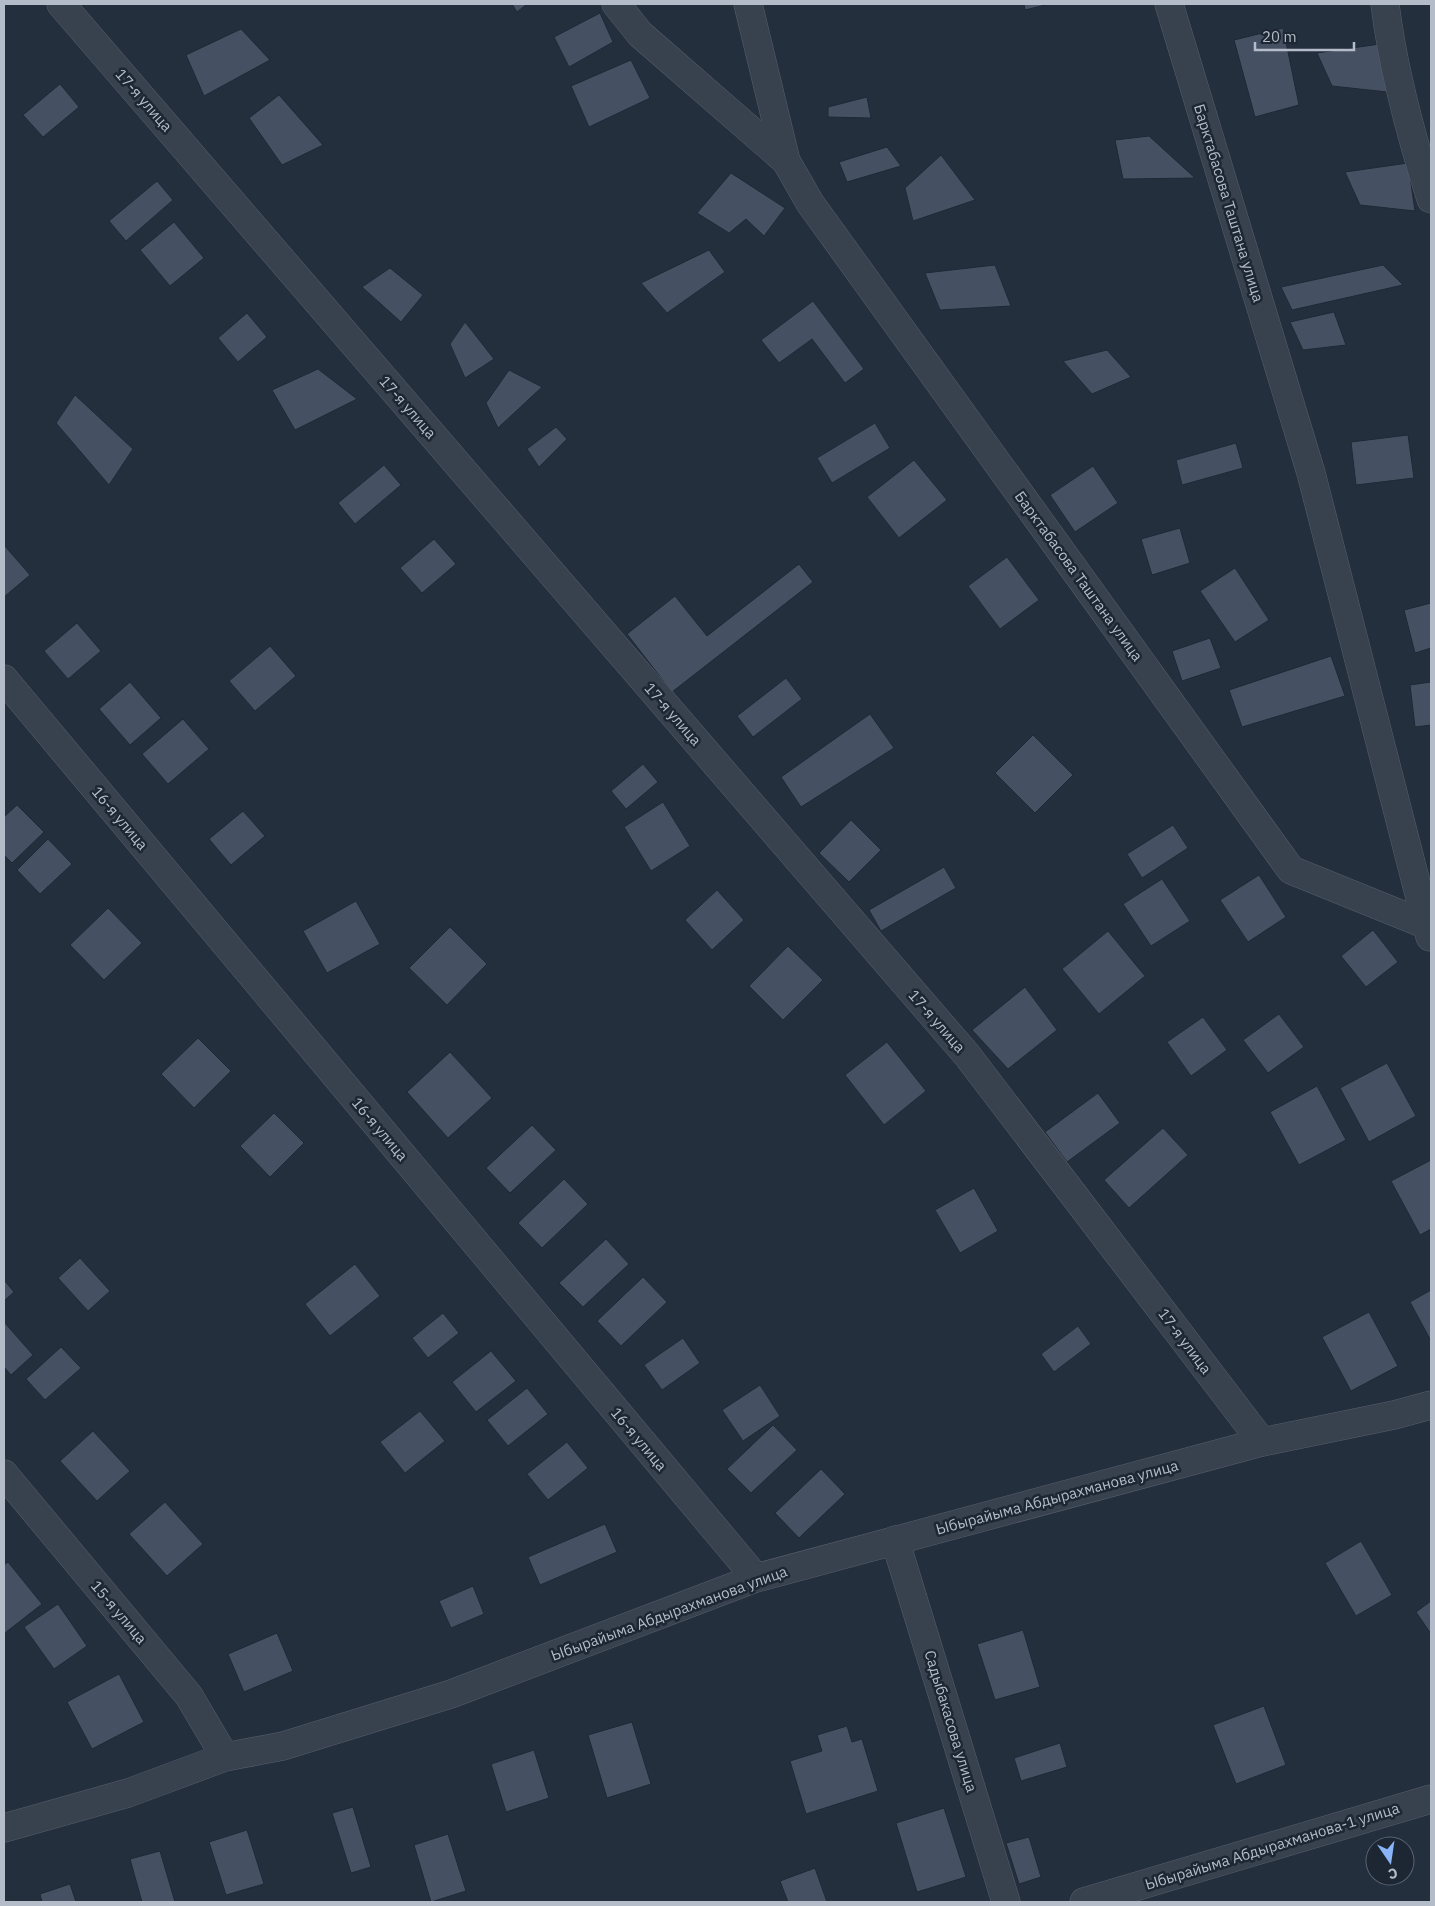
<svg xmlns="http://www.w3.org/2000/svg" width="1435" height="1906" viewBox="0 0 1435 1906" font-family="'IBM Plex Sans',sans-serif">
<rect width="100%" height="100%" fill="#242f3e"/>
<g fill="#455162" stroke="#1f2835">
<polygon points="512,4 527,4 517,12"/>
<polygon points="1024,4 1049,4 1025,10"/>
<polygon points="600,13 613,42 569,67 554,37"/>
<polygon points="1283,28 1299,105 1255,117 1234,40"/>
<polygon points="241,29 270,60 204,96 186,55"/>
<polygon points="1380,44 1387,92 1332,86 1317,53"/>
<polygon points="631,60 650,98 589,127 571,86"/>
<polygon points="60,84 79,107 43,137 23,115"/>
<polygon points="279,95 323,145 282,165 249,118"/>
<polygon points="867,97 871,118 828,117 828,107"/>
<polygon points="1149,136 1195,178 1123,179 1115,140"/>
<polygon points="887,147 901,166 847,182 839,162"/>
<polygon points="941,155 975,200 913,221 905,188"/>
<polygon points="1408,163 1415,211 1360,205 1345,172"/>
<polygon points="731,173 785,208 764,236 746,219 729,233 697,213"/>
<polygon points="157,181 173,200 126,241 109,221"/>
<polygon points="174,222 204,258 170,286 140,250"/>
<polygon points="709,250 725,272 667,313 641,283"/>
<polygon points="995,265 1011,306 940,310 925,273"/>
<polygon points="1383,265 1403,285 1292,310 1281,287"/>
<polygon points="390,268 423,295 401,322 362,287"/>
<polygon points="813,301 864,369 845,383 812,339 779,363 761,340"/>
<polygon points="1334,312 1346,345 1303,350 1290,322"/>
<polygon points="247,313 267,337 238,362 218,338"/>
<polygon points="465,322 494,359 465,378 450,344"/>
<polygon points="1107,350 1131,377 1092,394 1063,361"/>
<polygon points="318,369 357,399 295,430 272,390"/>
<polygon points="509,370 542,387 498,428 486,403"/>
<polygon points="75,395 133,449 109,485 56,423"/>
<polygon points="875,423 890,448 832,483 817,458"/>
<polygon points="556,427 567,439 539,467 527,449"/>
<polygon points="1408,435 1414,478 1356,485 1351,442"/>
<polygon points="1236,443 1243,468 1182,485 1176,460"/>
<polygon points="914,460 947,500 899,538 867,497"/>
<polygon points="384,465 401,485 355,524 338,503"/>
<polygon points="1093,466 1118,503 1075,532 1050,495"/>
<polygon points="1180,528 1190,563 1152,575 1141,539"/>
<polygon points="434,539 456,564 422,593 400,568"/>
<polygon points="4,545 30,575 4,597"/>
<polygon points="1007,557 1039,600 1000,629 968,586"/>
<polygon points="799,564 813,582 672,692 627,634 675,596 707,636"/>
<polygon points="1235,568 1269,620 1235,642 1200,591"/>
<polygon points="1431,603 1431,648 1415,653 1404,610"/>
<polygon points="77,623 101,651 68,679 44,651"/>
<polygon points="1210,638 1221,668 1182,681 1172,651"/>
<polygon points="270,646 296,676 255,711 229,681"/>
<polygon points="1331,656 1345,696 1242,727 1229,690"/>
<polygon points="786,678 802,699 753,737 737,716"/>
<polygon points="130,682 161,718 130,745 99,709"/>
<polygon points="1431,682 1431,725 1415,727 1410,685"/>
<polygon points="870,714 894,748 801,807 781,777"/>
<polygon points="183,719 209,749 168,784 142,754"/>
<polygon points="1033,735 1073,775 1035,813 995,773"/>
<polygon points="643,764 658,782 626,809 611,791"/>
<polygon points="663,802 690,846 651,871 624,827"/>
<polygon points="17,805 44,832 12,863 4,855 4,817"/>
<polygon points="243,811 265,836 231,865 209,839"/>
<polygon points="851,820 881,850 849,882 819,853"/>
<polygon points="1173,825 1188,848 1142,878 1127,854"/>
<polygon points="48,839 72,864 40,894 17,870"/>
<polygon points="944,867 956,888 881,931 869,910"/>
<polygon points="1259,875 1286,917 1248,942 1220,900"/>
<polygon points="1162,879 1190,921 1151,946 1123,904"/>
<polygon points="717,890 744,920 712,950 685,920"/>
<polygon points="356,901 380,944 327,973 303,931"/>
<polygon points="108,908 142,943 104,980 70,945"/>
<polygon points="450,927 487,964 447,1005 409,968"/>
<polygon points="1373,930 1398,962 1366,987 1341,956"/>
<polygon points="1108,931 1145,976 1099,1014 1062,969"/>
<polygon points="788,946 823,980 783,1020 749,986"/>
<polygon points="1025,987 1057,1030 1008,1069 972,1030"/>
<polygon points="1279,1014 1304,1047 1268,1073 1243,1040"/>
<polygon points="1203,1017 1227,1050 1191,1076 1167,1042"/>
<polygon points="198,1038 231,1071 194,1108 161,1074"/>
<polygon points="887,1042 926,1091 884,1125 845,1075"/>
<polygon points="450,1052 492,1098 448,1138 407,1092"/>
<polygon points="1387,1063 1416,1116 1369,1142 1340,1088"/>
<polygon points="1317,1086 1346,1140 1299,1165 1270,1112"/>
<polygon points="1098,1093 1120,1123 1067,1162 1045,1132"/>
<polygon points="274,1113 304,1143 270,1177 240,1146"/>
<polygon points="532,1125 556,1150 510,1193 486,1168"/>
<polygon points="1163,1128 1188,1155 1129,1208 1104,1180"/>
<polygon points="1431,1160 1431,1229 1420,1235 1391,1181"/>
<polygon points="564,1179 588,1204 542,1248 518,1223"/>
<polygon points="974,1188 998,1231 960,1253 935,1210"/>
<polygon points="606,1239 629,1264 583,1307 559,1283"/>
<polygon points="80,1258 110,1291 88,1311 58,1278"/>
<polygon points="355,1264 380,1296 330,1336 305,1304"/>
<polygon points="643,1277 667,1302 621,1346 597,1321"/>
<polygon points="4,1280 14,1292 4,1301"/>
<polygon points="1431,1290 1431,1341 1410,1302"/>
<polygon points="1369,1312 1398,1366 1351,1391 1322,1337"/>
<polygon points="443,1313 459,1333 428,1358 412,1338"/>
<polygon points="4,1322 33,1355 11,1375 4,1367"/>
<polygon points="1078,1326 1091,1344 1054,1372 1041,1354"/>
<polygon points="683,1338 700,1363 662,1390 644,1365"/>
<polygon points="61,1347 81,1368 45,1400 26,1379"/>
<polygon points="491,1351 516,1381 476,1412 452,1382"/>
<polygon points="760,1385 780,1416 743,1441 722,1410"/>
<polygon points="527,1388 548,1414 508,1446 487,1420"/>
<polygon points="420,1411 445,1441 405,1473 380,1442"/>
<polygon points="773,1425 797,1450 751,1493 727,1469"/>
<polygon points="93,1431 130,1471 97,1501 60,1461"/>
<polygon points="567,1442 588,1468 548,1500 527,1474"/>
<polygon points="821,1469 845,1494 799,1538 775,1513"/>
<polygon points="165,1502 203,1544 167,1576 129,1534"/>
<polygon points="605,1524 617,1552 540,1585 528,1557"/>
<polygon points="1361,1541 1392,1595 1356,1616 1325,1563"/>
<polygon points="8,1562 42,1604 5,1633 4,1631 4,1565"/>
<polygon points="473,1586 484,1614 451,1628 439,1601"/>
<polygon points="1431,1601 1431,1634 1416,1612"/>
<polygon points="58,1604 87,1646 54,1669 24,1627"/>
<polygon points="1023,1630 1040,1687 995,1700 977,1644"/>
<polygon points="277,1633 293,1671 244,1692 228,1654"/>
<polygon points="119,1674 144,1722 92,1749 67,1702"/>
<polygon points="1264,1706 1286,1765 1236,1784 1213,1725"/>
<polygon points="632,1722 651,1784 607,1798 588,1735"/>
<polygon points="847,1726 852,1742 862,1739 878,1791 806,1814 790,1761 822,1751 817,1735"/>
<polygon points="1060,1743 1067,1767 1021,1781 1014,1758"/>
<polygon points="534,1750 549,1798 506,1812 491,1764"/>
<polygon points="353,1807 371,1867 351,1873 332,1813"/>
<polygon points="944,1808 966,1877 917,1892 896,1823"/>
<polygon points="247,1830 264,1884 226,1895 209,1842"/>
<polygon points="448,1834 466,1891 431,1902 414,1845"/>
<polygon points="1029,1837 1041,1877 1019,1884 1006,1843"/>
<polygon points="160,1851 175,1902 142,1902 130,1859"/>
<polygon points="815,1868 827,1902 788,1902 780,1881"/>
<polygon points="70,1884 76,1902 42,1902 40,1894"/>
</g>
<g fill="none" stroke-linecap="round" stroke-linejoin="round">
<defs>
<g id="minor">
<polyline points="61,4 967,1055 1262,1442"/>
<polyline points="616,4 640,34 786,161"/>
<polyline points="748,4 786,161 810,203 1291,870 1427,925"/>
<polyline points="1169,4 1311,473 1430,937"/>
<path d="M1385,4C1393,70 1411,136 1431,199"/>
<polyline points="4,679 756,1578"/>
<polyline points="4,1474 189,1696 225,1757"/>
<polyline points="895,1540 1006,1902"/>
<polyline points="4,1828 128,1793 225,1757 283,1746 451,1694 756,1578 1262,1442 1394,1415 1431,1405"/>
<polyline points="1084,1902 1431,1799"/>
</g>
</defs>
<use href="#minor" stroke="#565f6c" stroke-width="29"/>
<use href="#minor" stroke="#38414e" stroke-width="28"/>
</g>
<g text-anchor="middle" dominant-baseline="central" stroke-width="5" stroke-linejoin="round" paint-order="stroke">
<g font-size="15" fill="#b4bcc9" stroke="#1d2633">
<text transform="translate(144 100) rotate(49)">17-я улица</text>
<text transform="translate(1229 203) rotate(73)">Барктабасова Таштана улица</text>
<text transform="translate(408 407) rotate(49)">17-я улица</text>
<text transform="translate(1079 576) rotate(54)">Барктабасова Таштана улица</text>
<text transform="translate(673 714) rotate(49)">17-я улица</text>
<text transform="translate(120 818) rotate(50)">16-я улица</text>
<text transform="translate(937 1021) rotate(49)">17-я улица</text>
<text transform="translate(380 1129) rotate(50)">16-я улица</text>
<text transform="translate(1185 1341) rotate(53)">17-я улица</text>
<text transform="translate(639 1439) rotate(50)">16-я улица</text>
<text transform="translate(1057 1497) rotate(-15)">Ыбырайыма Абдырахманова улица</text>
<text transform="translate(119 1612) rotate(50)">15-я улица</text>
<text transform="translate(669 1613) rotate(-20)">Ыбырайыма Абдырахманова улица</text>
<text transform="translate(951 1721) rotate(73)">Садыбакасова улица</text>
<text transform="translate(1272 1846) rotate(-17)">Ыбырайыма Абдырахманова-1 улица</text>
</g>
</g>
<rect width="1435" height="1906" fill="none" stroke="#b4bcc9" stroke-width="10"/>
<g transform="translate(1390 1861) rotate(167)"><circle r="24" fill="#1d2633" stroke="#59626f"/>
<path d="M0-4L9 19L0 12L-9 19Z" fill="#8ab4f8"/>
<text y="-8" font-size="14" font-weight="bold" text-anchor="middle" fill="#b4bcc9">С</text>
</g>
<path d="M1255 42v8h99v-8" fill="none" stroke="#b4bcc9" stroke-width="2.5"/>
<text x="1262" y="42" font-size="15" fill="#b4bcc9" stroke="#1d2633" stroke-width="4" paint-order="stroke">20 m</text>
</svg>
